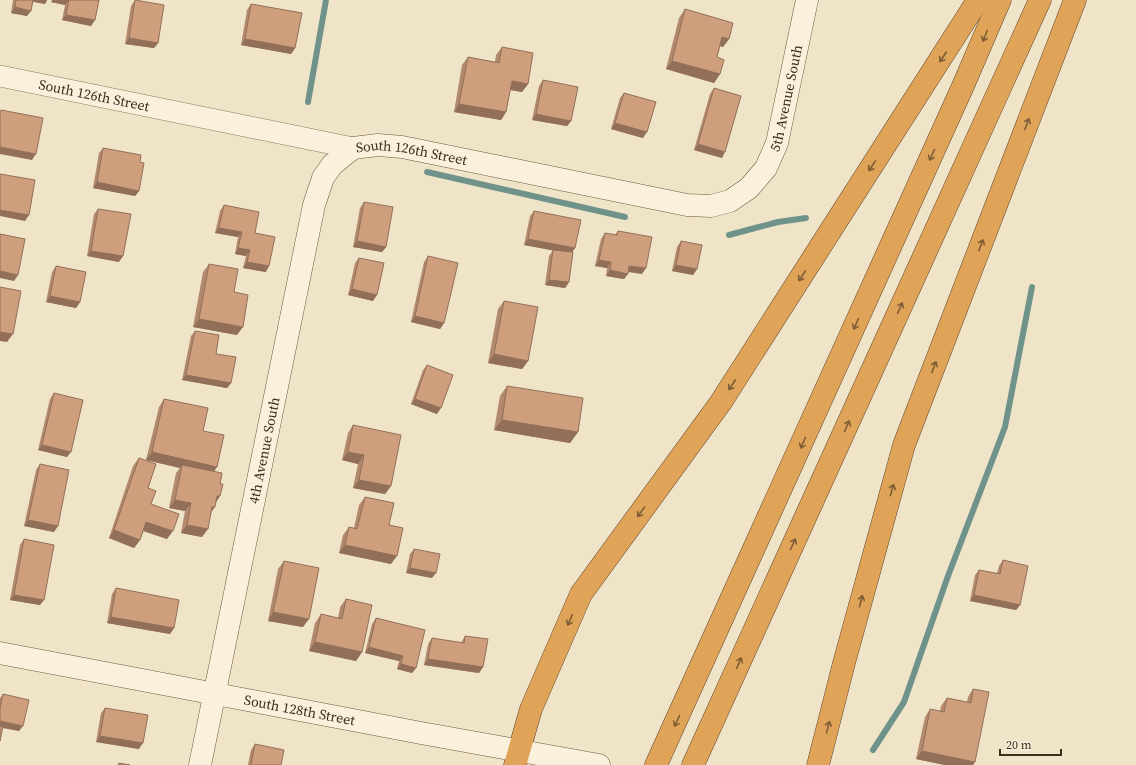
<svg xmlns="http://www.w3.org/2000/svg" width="1136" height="765" font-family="'Source Serif 4',serif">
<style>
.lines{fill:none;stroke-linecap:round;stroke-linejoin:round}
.stream{stroke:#6f938a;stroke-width:6}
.street-casing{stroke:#8d765c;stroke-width:22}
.secondary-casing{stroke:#6f573f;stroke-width:23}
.highway-casing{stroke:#5b4430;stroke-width:23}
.street{stroke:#faf1dc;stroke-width:21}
.secondary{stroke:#faf1dc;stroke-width:22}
.highway{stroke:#e0a458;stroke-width:22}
.wall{fill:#b2896c}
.shaded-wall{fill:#916f58}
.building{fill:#cf9f7d;stroke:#916f58}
.oneway{stroke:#7e5d36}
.labels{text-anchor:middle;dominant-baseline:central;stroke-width:3;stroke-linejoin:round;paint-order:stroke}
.street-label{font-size:14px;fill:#3d2e20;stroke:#f7eed8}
</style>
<rect width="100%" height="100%" fill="#f0e4c8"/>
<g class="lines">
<g class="stream">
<polyline points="308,102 326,0"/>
<polyline points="427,172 625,217"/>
<polyline points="729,235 778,222 806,218"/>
<polyline points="873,750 904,702 948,576 1005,427 1032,287"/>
</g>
<defs>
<g id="street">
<path id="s1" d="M 0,76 L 353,148"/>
</g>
<g id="secondary">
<path id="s2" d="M 0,653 L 421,733 L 599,765"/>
<path id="s3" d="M 200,765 L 314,205 L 323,178 L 332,165 L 353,148 L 378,145 L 402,147 L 687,205 L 711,206 L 730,201 L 749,188 L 766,168 L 777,143 L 807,0"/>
</g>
<g id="highway">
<polyline points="515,765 531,709 581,594 721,402 978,0"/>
<polyline points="656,765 963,86 1000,0"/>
<polyline points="693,765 1040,0"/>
<polyline points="818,765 844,663 904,445 1075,0"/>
</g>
</defs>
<use href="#street" class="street-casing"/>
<use href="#secondary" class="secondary-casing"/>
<use href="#highway" class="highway-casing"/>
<use href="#street" class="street"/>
<use href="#secondary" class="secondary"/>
<use href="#highway" class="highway"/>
</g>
<g class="wall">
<polygon points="13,0 47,0 45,4 33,2 27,16 11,13"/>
<polygon points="52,0 99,0 91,26 62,20 65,5 51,2"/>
<polygon points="135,0 158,43 154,48 125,44 131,6"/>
<polygon points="251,4 295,48 291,54 241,45 247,10"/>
<polygon points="685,9 729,39 723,47 720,46 717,57 720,74 714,83 666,69 679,18"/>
<polygon points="502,47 528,84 522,92 510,90 506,112 501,120 454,112 462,65 468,57 495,62 496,55"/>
<polygon points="543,80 571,121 567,126 532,120 539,86"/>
<polygon points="714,88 722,158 694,150 710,94"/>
<polygon points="624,93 643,138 611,129 620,98"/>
<polygon points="103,148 140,162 139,191 135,196 93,188 99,153"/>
<polygon points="364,202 386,247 382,252 353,247 360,208"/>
<polygon points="224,205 255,233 266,272 243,268 246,256 235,254 238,237 215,233 220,211"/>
<polygon points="98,209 119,262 87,256 94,214"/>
<polygon points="534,211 575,248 572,252 569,282 565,288 545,285 549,256 553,250 524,245 530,216"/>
<polygon points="618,231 642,274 628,272 624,279 606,276 607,268 595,266 601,239 605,233 615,235"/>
<polygon points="681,241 697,269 693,275 672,271 677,247"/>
<polygon points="428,256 444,323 440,329 411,322 424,262"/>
<polygon points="359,258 373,301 348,295 355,263"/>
<polygon points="209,264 234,292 237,335 193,327 203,272"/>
<polygon points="56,266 80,302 76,308 46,302 52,272"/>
<polygon points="504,301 528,361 522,369 488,363 498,309"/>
<polygon points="195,331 216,354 231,383 227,388 182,380 191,336"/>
<polygon points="427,365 437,414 411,404 423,370"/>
<polygon points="507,386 578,432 570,443 494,430 500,396"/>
<polygon points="54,393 67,457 38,450 50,399"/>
<polygon points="164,399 203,431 214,472 220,484 220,496 216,502 211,513 202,537 181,533 185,511 169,508 176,473 180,468 146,460 159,407"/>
<polygon points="353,425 391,486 385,494 353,488 358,464 342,460 348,433"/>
<polygon points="139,458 148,488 151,504 167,539 143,531 140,540 134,548 109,538 133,466"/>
<polygon points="40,464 54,532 24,526 36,470"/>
<polygon points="365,497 389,525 391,564 339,553 343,535 349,527 354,528 359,505"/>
<polygon points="24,539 40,605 10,600 20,545"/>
<polygon points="414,549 432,578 406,573 410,554"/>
<polygon points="1003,560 1020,605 1016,610 970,601 975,575 979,570 997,573 999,566"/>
<polygon points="284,561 303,627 268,621 278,569"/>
<polygon points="116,588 174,628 170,634 107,623 112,594"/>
<polygon points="346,599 362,652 356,661 309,651 315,623 321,614 338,618 340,607"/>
<polygon points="376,618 416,668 412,673 397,669 399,661 365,653 372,624"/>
<polygon points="465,636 483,667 479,673 424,665 428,644 432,638 461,643"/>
<polygon points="973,689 975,762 973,765 945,765 916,759 925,717 930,709 940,711 941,706 947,698 967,702 968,697"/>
<polygon points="3,694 19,731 2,728 0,741 0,698"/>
<polygon points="105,708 139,749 96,742 101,713"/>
<polygon points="255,744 281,765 248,765 251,750"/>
</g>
<g class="shaded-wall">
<polygon points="31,0 47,0 45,4 30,1"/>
<polygon points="53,0 69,0 65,5 51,2"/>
<polygon points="15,7 31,11 27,16 11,13"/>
<polygon points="66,15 95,20 91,26 62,20"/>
<polygon points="722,37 729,39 723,47 716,45"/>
<polygon points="129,38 158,43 154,48 125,44"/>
<polygon points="245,39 295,48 291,54 241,45"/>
<polygon points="672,61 720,74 714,83 666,69"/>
<polygon points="512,81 528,84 522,92 506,89"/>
<polygon points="459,104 506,112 501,120 454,112"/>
<polygon points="536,114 571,121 567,126 532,120"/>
<polygon points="615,123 647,132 643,138 611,129"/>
<polygon points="698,144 725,152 722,158 694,150"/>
<polygon points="0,147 36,154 32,160 0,154"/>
<polygon points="97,182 139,191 135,196 93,188"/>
<polygon points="0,210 29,215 25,221 0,216"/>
<polygon points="219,228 242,232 238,237 215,233"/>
<polygon points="528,239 575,248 571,254 524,245"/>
<polygon points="357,241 386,247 382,252 353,247"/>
<polygon points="238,248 250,250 246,256 235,254"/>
<polygon points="91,251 123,256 119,262 87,256"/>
<polygon points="599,260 611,262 607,268 595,266"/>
<polygon points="247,262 269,266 266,272 243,268"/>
<polygon points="676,265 697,269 693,275 672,271"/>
<polygon points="629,266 646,268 642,274 625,271"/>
<polygon points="610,270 628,274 624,279 606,276"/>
<polygon points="0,271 18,275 14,281 0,278"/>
<polygon points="549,280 569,282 565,288 545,285"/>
<polygon points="352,289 377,295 373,301 348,295"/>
<polygon points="50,296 80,302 76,308 46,302"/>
<polygon points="415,316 444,323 440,329 411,322"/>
<polygon points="199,319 243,327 237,335 193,327"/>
<polygon points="0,332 13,334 7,342 0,341"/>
<polygon points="494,354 528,361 522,369 488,363"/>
<polygon points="186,375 231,383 227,388 182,380"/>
<polygon points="415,399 441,408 437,414 411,404"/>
<polygon points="502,420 578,432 570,443 494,430"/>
<polygon points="42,445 71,452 67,457 38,450"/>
<polygon points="152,452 217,467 212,475 182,465 180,468 146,460"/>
<polygon points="348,452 364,455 358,464 342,460"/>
<polygon points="359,480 391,486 385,494 353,488"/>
<polygon points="217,496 220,496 214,505"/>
<polygon points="175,500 191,503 185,511 169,508"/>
<polygon points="212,507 215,507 209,515"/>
<polygon points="28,520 58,526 54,532 24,526"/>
<polygon points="146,522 173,531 167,539 141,530"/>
<polygon points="187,525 208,529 202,537 181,533"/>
<polygon points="114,530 140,540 134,548 109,538"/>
<polygon points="345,545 397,556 391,564 339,553"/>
<polygon points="410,568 436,573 432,578 406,573"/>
<polygon points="14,595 44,600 40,605 10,600"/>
<polygon points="974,595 1020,605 1016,610 970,601"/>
<polygon points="273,612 309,619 303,627 268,621"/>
<polygon points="111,617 174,628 170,634 107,623"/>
<polygon points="315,642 362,652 356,661 309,651"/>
<polygon points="369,647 403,656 399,661 365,653"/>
<polygon points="428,659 483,667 479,673 424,665"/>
<polygon points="401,664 416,668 412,673 397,669"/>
<polygon points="0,721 23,726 19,731 0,727"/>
<polygon points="100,736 143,743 139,749 96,742"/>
<polygon points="922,751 975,762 973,765 945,765 916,759"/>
</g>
<g class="building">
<polygon points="16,0 33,0 31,11 15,7"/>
<polygon points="69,0 99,0 95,20 66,15"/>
<polygon points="135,0 164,5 158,43 129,38"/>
<polygon points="251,4 302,13 295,48 245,39"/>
<polygon points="685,9 733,23 729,39 722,37 717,57 724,60 720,74 672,61"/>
<polygon points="502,47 533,53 528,84 512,81 506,112 459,104 468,57 499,63"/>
<polygon points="543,80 578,87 571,121 536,114"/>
<polygon points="714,88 741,96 725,152 698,144"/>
<polygon points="624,93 656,102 647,132 615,123"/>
<polygon points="1,110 43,118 36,154 0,147 0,114"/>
<polygon points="103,148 141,155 140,162 144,163 139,191 97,182"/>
<polygon points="0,174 35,180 29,215 0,210"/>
<polygon points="364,202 393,207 386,247 357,241"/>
<polygon points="224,205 259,212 255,233 275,237 269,266 247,262 250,250 238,248 242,232 219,228"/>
<polygon points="98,209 131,214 123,256 91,251"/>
<polygon points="534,211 581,220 575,248 528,239"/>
<polygon points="618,231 652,237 646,268 629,266 628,274 610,270 611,262 599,260 605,233 617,235"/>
<polygon points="0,234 25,239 18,275 0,271"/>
<polygon points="681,241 702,245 697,269 676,265"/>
<polygon points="553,250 573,252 569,282 549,280"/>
<polygon points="428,256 458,263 444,323 415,316"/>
<polygon points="359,258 384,263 377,295 352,289"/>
<polygon points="209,264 238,269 234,292 248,295 243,327 199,319"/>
<polygon points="56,266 86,272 80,302 50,296"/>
<polygon points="0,287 21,291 13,334 0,332"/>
<polygon points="504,301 538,307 528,361 494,354"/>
<polygon points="195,331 219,335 216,354 236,357 231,383 186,375"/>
<polygon points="427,365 453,375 441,408 415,399"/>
<polygon points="507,386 583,398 578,432 502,420"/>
<polygon points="54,393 83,400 71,452 42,445"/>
<polygon points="164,399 208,408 203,431 224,435 217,467 152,452"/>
<polygon points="353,425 401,435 391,486 359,480 364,455 348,452"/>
<polygon points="139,458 156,464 148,488 156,491 151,504 179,514 173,531 146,522 140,540 114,530"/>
<polygon points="40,464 69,470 58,526 28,520"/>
<polygon points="182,465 222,473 220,484 223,484 220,496 217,496 215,507 212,507 208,529 187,525 191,503 175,500"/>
<polygon points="365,497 394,503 389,525 403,528 397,556 345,545 349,527 357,529"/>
<polygon points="24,539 54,545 44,600 14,595"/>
<polygon points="414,549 440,554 436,573 410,568"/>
<polygon points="1003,560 1028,566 1020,605 974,595 979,570 1000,574"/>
<polygon points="284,561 319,568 309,619 273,612"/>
<polygon points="116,588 179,600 174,628 111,617"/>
<polygon points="346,599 372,605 362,652 315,642 321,614 342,619"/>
<polygon points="376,618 425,630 416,668 401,664 403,656 369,647"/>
<polygon points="465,636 488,639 483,667 428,659 432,638 464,643"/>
<polygon points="973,689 989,692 975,762 922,751 930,709 944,712 947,698 971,703"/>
<polygon points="3,694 29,700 23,726 0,721 0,707"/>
<polygon points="105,708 148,715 143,743 100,736"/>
<polygon points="0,726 3,726 0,741"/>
<polygon points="255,744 284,750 281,765 251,765"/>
<polygon points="119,763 130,765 118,765"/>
</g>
<defs><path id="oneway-shaft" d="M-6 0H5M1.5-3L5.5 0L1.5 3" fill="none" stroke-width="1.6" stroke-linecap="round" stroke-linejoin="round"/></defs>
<g class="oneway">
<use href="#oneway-shaft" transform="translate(985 36) rotate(113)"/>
<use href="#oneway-shaft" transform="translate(943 57) rotate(123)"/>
<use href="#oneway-shaft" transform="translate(1027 124) rotate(-69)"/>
<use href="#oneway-shaft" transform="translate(932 155) rotate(114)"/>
<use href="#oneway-shaft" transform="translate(872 166) rotate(123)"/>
<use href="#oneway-shaft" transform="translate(981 245) rotate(-69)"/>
<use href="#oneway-shaft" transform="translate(802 276) rotate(123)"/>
<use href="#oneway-shaft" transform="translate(900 308) rotate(-66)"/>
<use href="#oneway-shaft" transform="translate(856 324) rotate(114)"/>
<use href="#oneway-shaft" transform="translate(934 367) rotate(-69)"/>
<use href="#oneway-shaft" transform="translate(732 385) rotate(123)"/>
<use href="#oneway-shaft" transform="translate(847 426) rotate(-66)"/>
<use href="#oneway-shaft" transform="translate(803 443) rotate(114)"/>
<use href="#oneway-shaft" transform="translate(892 490) rotate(-74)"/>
<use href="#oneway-shaft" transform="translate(641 512) rotate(126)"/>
<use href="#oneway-shaft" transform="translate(793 544) rotate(-66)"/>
<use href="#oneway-shaft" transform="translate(861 601) rotate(-75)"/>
<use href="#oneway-shaft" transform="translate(570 620) rotate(114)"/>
<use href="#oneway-shaft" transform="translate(739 663) rotate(-66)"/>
<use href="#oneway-shaft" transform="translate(677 721) rotate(115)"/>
<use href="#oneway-shaft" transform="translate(828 727) rotate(-76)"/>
</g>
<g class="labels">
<g class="street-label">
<text stroke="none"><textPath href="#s1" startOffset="96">South 126th Street</textPath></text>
<text stroke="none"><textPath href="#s3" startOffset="1149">5th Avenue South</textPath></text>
<text stroke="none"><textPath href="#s3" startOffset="702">South 126th Street</textPath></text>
<text stroke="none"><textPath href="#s3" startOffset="321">4th Avenue South</textPath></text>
<text stroke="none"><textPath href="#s2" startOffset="305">South 128th Street</textPath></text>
</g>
</g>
<path d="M1000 749v6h61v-6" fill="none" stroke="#3d2e20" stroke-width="2"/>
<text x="1006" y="749" font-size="12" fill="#3d2e20" stroke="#f7eed8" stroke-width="3" paint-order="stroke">20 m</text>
</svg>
